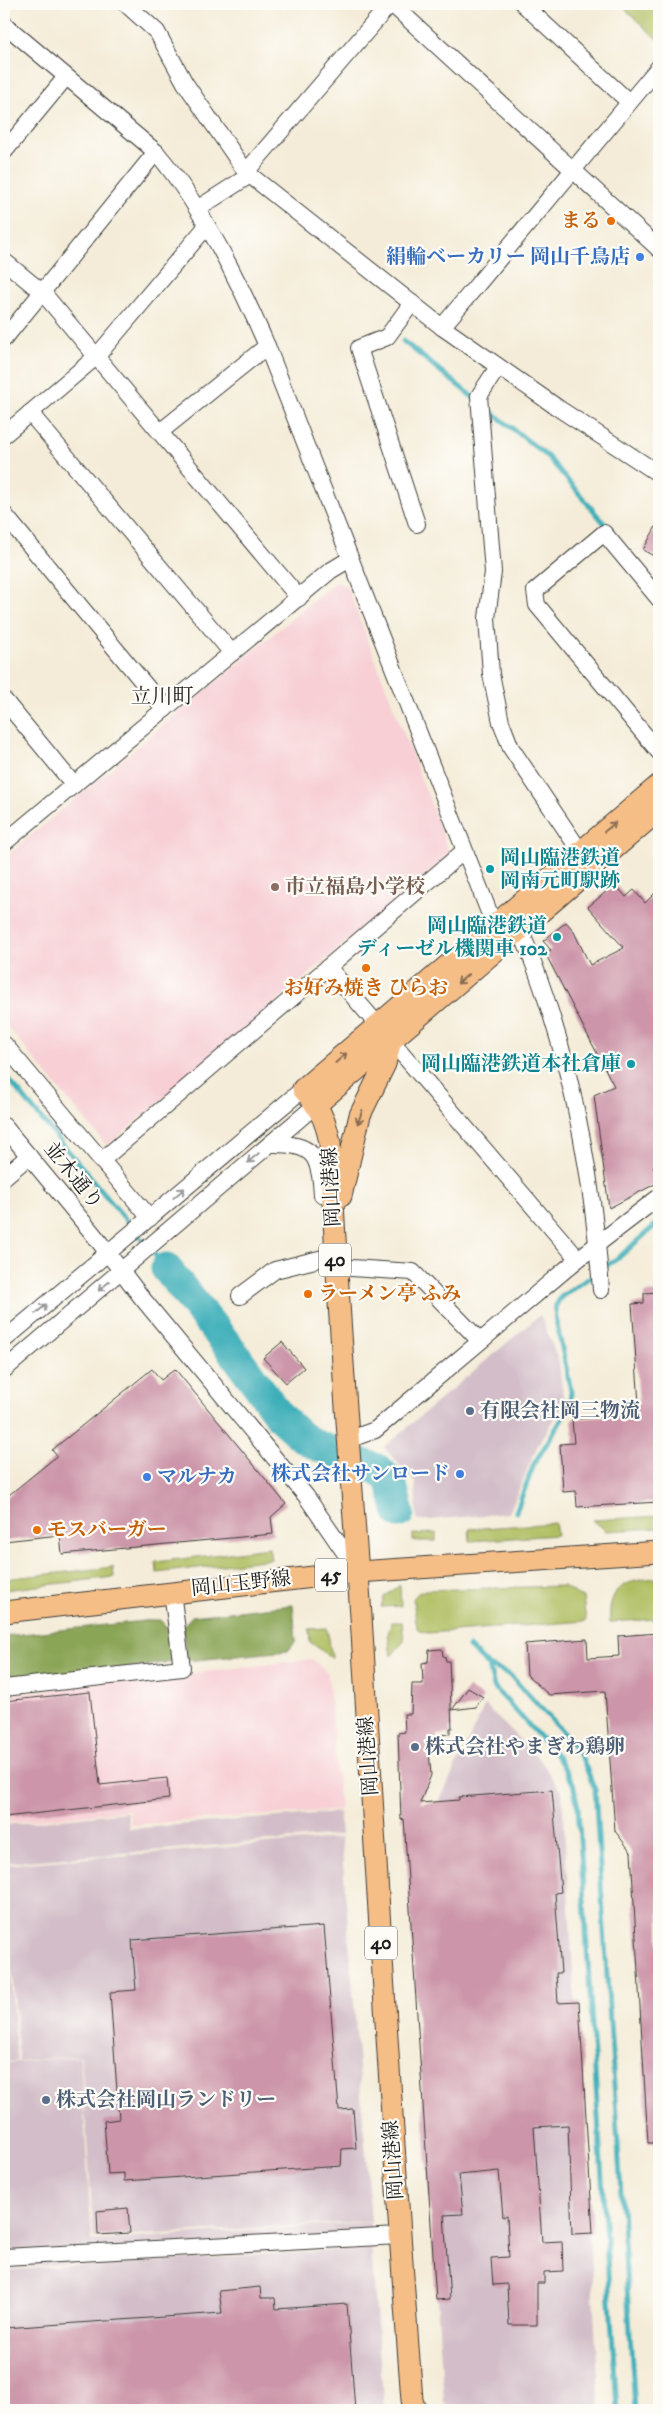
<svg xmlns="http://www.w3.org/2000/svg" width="663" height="2414" font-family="'IM FELL DW Pica','Noto Serif JP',serif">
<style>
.built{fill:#f7cfd5}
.industrial{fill:#d2bdc8}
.green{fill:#afbe61;stroke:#666d3e}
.forest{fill:#8ba557;stroke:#54603a}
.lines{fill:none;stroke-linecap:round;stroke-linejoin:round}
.stream{stroke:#3eafb9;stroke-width:5}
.river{stroke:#3eafb9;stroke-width:31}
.building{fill:#cc95a9}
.minor-casing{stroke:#3c3b38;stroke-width:18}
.major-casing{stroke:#3c3b38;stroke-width:23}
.minor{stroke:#fff;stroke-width:16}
.major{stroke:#f6be87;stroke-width:21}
.oneway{stroke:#896d52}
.oneway2{stroke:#999}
.food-dot{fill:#e8710a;stroke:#fdfcf7;stroke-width:2}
.shop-dot{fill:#3f7fe0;stroke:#fdfcf7;stroke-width:2}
.culture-dot{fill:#0f9aa8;stroke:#fdfcf7;stroke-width:2}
.education-dot{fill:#8d6e63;stroke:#fdfcf7;stroke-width:2}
.service-dot{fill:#5c6f8a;stroke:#fdfcf7;stroke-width:2}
.labels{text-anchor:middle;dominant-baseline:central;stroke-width:4.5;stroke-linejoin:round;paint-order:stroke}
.shield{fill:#fdfcf7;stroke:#605f5e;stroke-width:1}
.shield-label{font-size:19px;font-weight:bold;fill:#1c1c1c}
.food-label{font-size:20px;font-weight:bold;fill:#c56008;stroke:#fdfcf7;text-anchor:start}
.shop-label{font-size:20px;font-weight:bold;fill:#366cbe;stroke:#fdfcf7;text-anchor:end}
.culture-label{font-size:20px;font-weight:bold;fill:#0d838f;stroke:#fdfcf7;text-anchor:end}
.education-label{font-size:20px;font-weight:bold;fill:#785e54;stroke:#fdfcf7;text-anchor:start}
.street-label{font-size:20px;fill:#1c1c1c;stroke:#fdfcf7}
.service-label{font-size:20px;font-weight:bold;fill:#4e5e75;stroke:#fdfcf7;text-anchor:start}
.neighbourhood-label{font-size:21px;fill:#1c1c1c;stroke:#fdfcf7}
</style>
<rect width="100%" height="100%" fill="#fdfcf7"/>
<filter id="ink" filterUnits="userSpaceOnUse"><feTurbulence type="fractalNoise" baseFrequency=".02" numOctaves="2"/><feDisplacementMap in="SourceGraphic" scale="10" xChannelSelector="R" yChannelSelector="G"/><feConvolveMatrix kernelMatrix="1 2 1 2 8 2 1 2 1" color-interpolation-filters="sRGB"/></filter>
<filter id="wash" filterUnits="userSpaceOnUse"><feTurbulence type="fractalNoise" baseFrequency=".0096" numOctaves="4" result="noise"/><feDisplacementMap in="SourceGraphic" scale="20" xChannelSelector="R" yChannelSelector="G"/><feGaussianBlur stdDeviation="1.12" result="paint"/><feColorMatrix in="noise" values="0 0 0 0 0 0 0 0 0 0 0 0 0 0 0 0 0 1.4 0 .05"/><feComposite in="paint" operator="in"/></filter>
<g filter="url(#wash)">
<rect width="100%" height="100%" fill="#f4ecd8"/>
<g class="built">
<polygon points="336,582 347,586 450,854 107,1146 4,1023 4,858"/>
<polygon points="313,1659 328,1674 340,1810 131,1825 129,1810 4,1823 4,1695"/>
</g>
<g class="industrial">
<polygon points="540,1315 559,1362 564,1404 537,1447 509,1513 417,1521 415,1483 384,1447"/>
<polygon points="485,1705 541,1761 562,1793 600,2410 452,2410 444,2403 405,1828 434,1829 440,1800"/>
<polygon points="127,1812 129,1829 339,1812 341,1835 4,1863 4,1825"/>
<polygon points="341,1838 371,2221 94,2238 81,2056 19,2061 4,1865"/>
<polygon points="4,1893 17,2061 4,2062"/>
<polygon points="80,2057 92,2241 370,2222 371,2246 4,2268 4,2063"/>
<polygon points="371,2248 384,2410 4,2410 4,2270"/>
</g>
<g class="green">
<polygon points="620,4 659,4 659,41"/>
<polygon points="659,1516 659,1528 606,1531 593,1520"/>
<polygon points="555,1523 557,1535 470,1541 469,1529"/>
<polygon points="436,1533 436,1541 413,1541 413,1534"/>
<polygon points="269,1548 271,1559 157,1573 156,1562"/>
<polygon points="113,1567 114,1577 4,1590 4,1579"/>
<path d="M 659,1578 L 659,1619 L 610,1622 C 607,1585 628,1580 659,1578 Z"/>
<polygon points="400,1585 401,1606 381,1607 384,1597"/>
<polygon points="563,1586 583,1598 586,1621 428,1633 420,1631 417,1628 413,1599 418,1593 425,1590"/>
<polygon points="392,1622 402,1622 404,1641 391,1656 388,1634"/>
<polygon points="327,1628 332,1658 310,1642 309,1629"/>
</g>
<g class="forest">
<polygon points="293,1605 296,1641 288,1651 186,1661 183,1626 192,1616"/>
<polygon points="153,1620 160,1620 169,1629 173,1662 4,1683 4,1636"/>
</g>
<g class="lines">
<g class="stream">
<polyline points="403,341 475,399"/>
<polyline points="483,405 548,457 610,530"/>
<polyline points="654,863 659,873"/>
<polyline points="4,1074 166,1268"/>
<polyline points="516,1512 534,1464 570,1406 571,1391 556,1320 555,1307 561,1297 618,1258 659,1222"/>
<polyline points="469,1647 489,1666 494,1687 557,1756 573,1783 578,1808 617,2410"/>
<polyline points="489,1666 509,1674 564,1733 583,1760 595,1790 635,2410"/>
</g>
<polyline class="river" points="166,1268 234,1353 281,1418 302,1437 318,1446 379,1470 391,1482 399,1513"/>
</g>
<g id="blocks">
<g class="building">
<polygon points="659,521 659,559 643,550"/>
<polygon points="615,884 626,897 634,890 645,903 659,889 659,1164 653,1167 659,1182 609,1208 594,1095 614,1086 545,953 551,950 543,941 566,922 573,930 590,965 624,948 588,907"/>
<polygon points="659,1292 659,1502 577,1507 576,1491 563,1492 560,1444 574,1443 572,1419 635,1415 634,1405 639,1404 632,1304 644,1303 644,1293"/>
<polygon points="282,1342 304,1368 286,1383 263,1358"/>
<polygon points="152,1369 161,1380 175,1369 286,1504 271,1517 273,1534 62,1554 60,1535 4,1541 4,1499 57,1456 52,1450"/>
<polygon points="659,1633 659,2143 648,2143 631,1852 615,1831 605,1691 549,1695 527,1675 525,1644 587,1639 588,1658 619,1656 618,1636"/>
<polygon points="442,1649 443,1656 445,1657 446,1661 449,1661 452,1728 450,1728 450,1734 437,1735 438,1750 429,1751 431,1775 420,1803 459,1800 459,1797 552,1790 561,1892 555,1893 561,1973 556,1973 558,2003 579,2002 593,2233 572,2234 568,2125 534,2127 542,2242 562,2241 563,2271 544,2272 544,2283 537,2283 537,2325 509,2325 507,2284 493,2285 491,2258 509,2257 507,2216 503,2217 499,2171 459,2175 463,2214 444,2215 450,2299 436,2300 404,1819 401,1820 398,1733 405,1732 404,1714 411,1714 412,1684 423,1684 422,1663 428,1662 429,1650"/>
<polygon points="468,1688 483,1697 476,1707 452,1710"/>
<polygon points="90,1692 100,1785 167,1778 169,1799 4,1817 4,1701"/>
<polygon points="324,1926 339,2110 353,2109 356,2148 342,2149 341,2166 124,2181 124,2173 108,2174 104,2121 119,2119 110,1992 136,1990 132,1940"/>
<polygon points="128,2208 130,2233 98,2235 97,2211"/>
<polygon points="260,2287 261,2298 275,2298 276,2309 347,2304 355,2410 4,2410 4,2328 222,2313 219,2291"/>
</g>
</g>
</g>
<g filter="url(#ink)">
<use href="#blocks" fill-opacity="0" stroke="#3c3b38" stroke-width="1"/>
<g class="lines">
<defs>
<g id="minor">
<polyline points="126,4 157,32 185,83 246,172 442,327 558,408 659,474"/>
<polyline points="392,4 659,249"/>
<polyline points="523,4 629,102"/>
<path d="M 4,24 L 156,152 C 202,206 239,281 267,346 L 498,935"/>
<polyline points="4,152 66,77"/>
<polyline points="246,172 390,4"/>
<polyline points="197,209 250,175"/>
<polyline points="4,261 43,293 299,598"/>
<polyline points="412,303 387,337 359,348 417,524"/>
<polyline points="442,327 659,67"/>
<polyline points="4,339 156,152"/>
<polyline points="498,367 479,396 493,572 487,618 491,674 501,722 511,748 586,860"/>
<polyline points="30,413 232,653"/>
<polyline points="160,432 267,346"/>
<polyline points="4,435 97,356 206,227"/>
<polyline points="4,514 165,709"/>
<polyline points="659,599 604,533 535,591 537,605 659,752"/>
<polyline points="4,700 74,785"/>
<polyline points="4,843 330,571 350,559"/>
<path d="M 516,920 C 567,1037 592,1162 601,1290"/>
<polyline points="328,967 578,1259"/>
<polyline points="4,1044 150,1218"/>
<polyline points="4,1126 94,1235 142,1298 306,1496 358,1572"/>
<path d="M 270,1144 C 314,1143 320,1156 322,1195"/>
<polyline points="101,1161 464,851"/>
<polyline points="4,1177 29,1156"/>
<polyline points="336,1267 413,1272 480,1341"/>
<polyline points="240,1296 275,1270 335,1255"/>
<polyline points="4,1340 303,1089"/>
<polyline points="4,1370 317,1104"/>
<polyline points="348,1440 375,1430 578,1259 659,1197"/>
<polyline points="4,1688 182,1668 172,1592"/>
<polyline points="4,2257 399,2236"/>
</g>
<g id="major">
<polyline points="317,1104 659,810"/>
<polyline points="341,1196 360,1115 385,1064 391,1040"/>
<polyline points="4,1612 358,1572 659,1552"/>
<path d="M 415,2410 L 412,2400 C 392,2139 377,1878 361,1616 C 350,1459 337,1301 330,1143 C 326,1120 318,1105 303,1089 L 659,785"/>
</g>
</defs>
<use href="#minor" class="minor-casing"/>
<use href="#major" class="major-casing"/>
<use href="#minor" class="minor"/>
<use href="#major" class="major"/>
</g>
<defs><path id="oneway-shaft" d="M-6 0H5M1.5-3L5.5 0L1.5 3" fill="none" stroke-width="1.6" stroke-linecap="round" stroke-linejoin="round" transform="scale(1.25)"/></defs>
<g class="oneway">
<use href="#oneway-shaft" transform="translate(610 827) rotate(-40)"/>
<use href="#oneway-shaft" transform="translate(463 979) rotate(139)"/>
<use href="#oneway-shaft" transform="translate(341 1058) rotate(-41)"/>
<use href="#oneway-shaft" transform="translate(360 1117) rotate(109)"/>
</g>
<g class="oneway2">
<use href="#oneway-shaft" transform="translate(253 1158) rotate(140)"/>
<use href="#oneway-shaft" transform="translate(179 1193) rotate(-41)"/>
<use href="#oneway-shaft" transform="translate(104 1286) rotate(140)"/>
<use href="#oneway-shaft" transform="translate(41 1309) rotate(-40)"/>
</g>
</g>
<g class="food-dot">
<circle cx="611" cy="221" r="5"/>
<circle cx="366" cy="968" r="5"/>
<circle cx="308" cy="1294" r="5"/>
<circle cx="37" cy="1530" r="5"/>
</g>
<g class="shop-dot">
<circle cx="640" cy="257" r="5"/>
<circle cx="460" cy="1474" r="5"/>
<circle cx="147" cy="1477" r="5"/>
</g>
<g class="culture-dot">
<circle cx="490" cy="869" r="5"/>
<circle cx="557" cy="937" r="5"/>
<circle cx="631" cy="1064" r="5"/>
</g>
<circle class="education-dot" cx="275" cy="887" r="5"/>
<g class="service-dot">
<circle cx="470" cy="1411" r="5"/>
<circle cx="415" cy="1747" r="5"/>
<circle cx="46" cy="2100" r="5"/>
</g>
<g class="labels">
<g class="shield">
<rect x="319" y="1243.5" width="32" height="33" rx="4"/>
<rect x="315" y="1558.5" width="32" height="33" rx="4"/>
<rect x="365" y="1926.5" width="32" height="33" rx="4"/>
</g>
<g class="shield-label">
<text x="335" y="1260">40</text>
<text x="331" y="1575">45</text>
<text x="381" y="1943">40</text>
</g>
<g class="food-label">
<text x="601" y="221" text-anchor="end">まる</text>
<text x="366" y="988" text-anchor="middle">お好み焼き ひらお</text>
<text x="318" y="1294">ラーメン亭 ふみ</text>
<text x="47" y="1530">モスバーガー</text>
</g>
<g class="shop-label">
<text x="630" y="257">絹輪ベーカリー 岡山千鳥店</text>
<text x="450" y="1474">株式会社サンロード</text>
<text x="157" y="1477" text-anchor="start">マルナカ</text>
</g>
<g class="culture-label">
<text x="500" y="858" text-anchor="start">岡山臨港鉄道<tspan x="500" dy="23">岡南元町駅跡</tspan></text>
<text x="547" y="926">岡山臨港鉄道<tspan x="547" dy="23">ディーゼル機関車 102</tspan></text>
<text x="621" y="1064">岡山臨港鉄道本社倉庫</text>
</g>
<g class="education-label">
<text x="285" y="887">市立福島小学校</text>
</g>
<g class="street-label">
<text transform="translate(73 1176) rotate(51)">並木通り</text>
<text transform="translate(332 1187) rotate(-93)">岡山港線</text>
<text transform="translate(241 1584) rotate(-6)">岡山玉野線</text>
<text transform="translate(369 1756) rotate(-94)">岡山港線</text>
<text transform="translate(394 2160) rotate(-94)">岡山港線</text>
</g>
<g class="service-label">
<text x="480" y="1411">有限会社岡三物流</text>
<text x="425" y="1747">株式会社やまぎわ鶏卵</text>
<text x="56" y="2100">株式会社岡山ランドリー</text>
</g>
<g class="neighbourhood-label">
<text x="162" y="697">立川町</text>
</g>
</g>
<rect width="663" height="2414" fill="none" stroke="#fdfcf7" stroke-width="20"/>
</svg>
